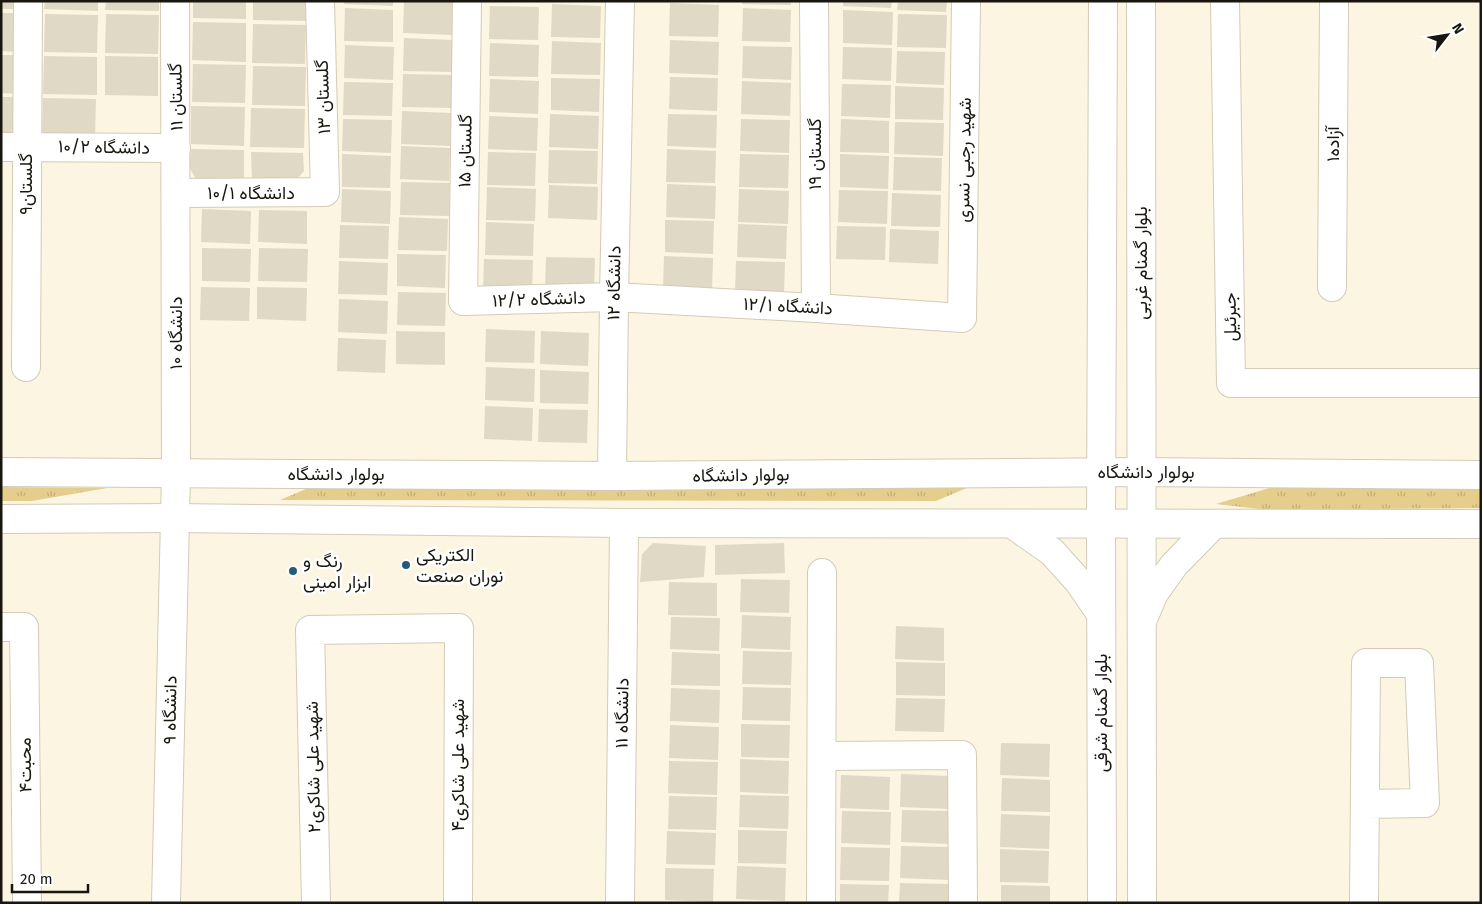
<svg xmlns="http://www.w3.org/2000/svg" width="1482" height="904" font-family="'Fira Sans',Vazirmatn,sans-serif">
<style>
.grass{fill:url(#grass-tufts)}
.building{fill:#e0d9c6}
.lines{fill:none;stroke-linecap:round;stroke-linejoin:round}
.minor-casing{stroke:#d2cbb8;stroke-width:30}
.major-casing{stroke:#d2cbb8;stroke-width:30}
.minor{stroke:#fff;stroke-width:28}
.major{stroke:#fff;stroke-width:28}
.poi-dot{fill:#245c76;stroke:#fff;stroke-width:2}
.labels{text-anchor:middle;dominant-baseline:central;stroke-width:5;stroke-linejoin:round;paint-order:stroke}
.street-label{font-size:18px;fill:#18160f;stroke:#fff}
.poi-label{font-size:18px;fill:#18160f;stroke:#fff;text-anchor:start}
</style>
<defs>
<pattern id="grass-tufts" width="24" height="20" patternUnits="userSpaceOnUse" patternTransform="scale(1.25)"><rect width="24" height="20" fill="#e5cd8b"/><path d="M3 7l-1-3M5 7V3M7 7l1-3M15 17l-1-3M17 17v-4M19 17l1-3" fill="none" stroke="#c4af77"/></pattern>
</defs>
<rect width="100%" height="100%" fill="#fcf5e1"/>
<g class="grass">
<polygon points="1283,484 1481,486 1481,508 1268,510 1216,504"/>
<polygon points="313,486 969,487 936,501 280,500"/>
<polygon points="1,487 107,488 32,501 1,501"/>
</g>
<g class="building">
<rect x="1" y="1" width="18" height="8"/>
<polygon points="45,1 98,1 98,11 44,9"/>
<polygon points="106,1 159,1 159,11 105,10"/>
<polygon points="193,1 246,1 246,19 193,18"/>
<polygon points="253,1 307,1 306,21 253,20"/>
<polygon points="344,1 393,1 393,6 344,4"/>
<polygon points="404,1 452,2 452,35 403,33"/>
<polygon points="742,1 791,1 791,5 742,4"/>
<polygon points="843,1 892,1 891,8 843,6"/>
<polygon points="898,1 947,1 946,12 897,10"/>
<polygon points="670,3 719,5 718,37 669,36"/>
<polygon points="552,4 601,6 600,38 551,37"/>
<polygon points="490,6 539,7 538,40 489,39"/>
<polygon points="345,8 393,10 393,42 344,41"/>
<polygon points="743,8 791,10 790,42 742,41"/>
<polygon points="843,10 893,12 892,45 843,43"/>
<polygon points="1,13 20,13 19,52 1,51"/>
<polygon points="45,14 98,15 97,53 44,52"/>
<polygon points="106,14 159,15 158,54 105,53"/>
<polygon points="898,14 947,15 946,48 897,47"/>
<polygon points="193,22 246,23 246,62 192,60"/>
<polygon points="253,24 306,25 305,64 252,63"/>
<polygon points="404,38 453,40 452,72 403,71"/>
<polygon points="670,40 719,42 718,75 669,73"/>
<polygon points="552,41 601,43 600,75 551,74"/>
<polygon points="490,43 539,45 538,77 489,76"/>
<polygon points="345,45 394,47 393,80 344,78"/>
<polygon points="743,46 792,47 791,80 742,78"/>
<polygon points="843,47 892,48 891,81 842,79"/>
<polygon points="897,51 945,52 944,85 896,83"/>
<polygon points="1,55 19,55 18,94 1,93"/>
<polygon points="44,56 97,57 97,95 43,94"/>
<polygon points="105,56 158,57 158,96 105,95"/>
<polygon points="193,64 246,65 245,103 192,102"/>
<polygon points="253,66 306,67 305,106 252,105"/>
<polygon points="403,74 452,75 451,108 402,107"/>
<polygon points="670,77 718,78 717,111 669,109"/>
<polygon points="551,78 600,79 599,112 551,110"/>
<polygon points="490,79 539,81 538,114 489,112"/>
<polygon points="742,81 791,83 790,116 741,114"/>
<polygon points="344,82 393,83 392,116 343,115"/>
<polygon points="842,84 891,85 890,118 841,116"/>
<polygon points="895,86 944,88 943,120 895,119"/>
<polygon points="1,97 18,97 17,136 1,136"/>
<polygon points="43,98 96,99 95,138 42,136"/>
<polygon points="191,106 245,107 244,146 191,144"/>
<polygon points="251,108 305,109 304,148 250,147"/>
<polygon points="402,111 451,113 450,146 401,144"/>
<polygon points="550,114 599,116 598,149 549,147"/>
<polygon points="668,114 717,115 716,148 667,146"/>
<polygon points="489,116 538,118 537,151 488,149"/>
<polygon points="343,119 392,120 391,153 342,151"/>
<polygon points="741,119 790,120 789,153 740,151"/>
<polygon points="841,119 889,121 889,153 840,152"/>
<polygon points="895,122 944,123 943,156 894,154"/>
<polygon points="401,146 450,148 449,181 400,179"/>
<polygon points="191,149 244,150 244,178 196,179 189,167"/>
<polygon points="667,149 716,151 715,183 666,182"/>
<polygon points="549,150 598,151 597,184 548,183"/>
<polygon points="251,152 303,153 304,171 298,178 252,179"/>
<polygon points="488,152 536,153 535,186 487,185"/>
<polygon points="342,154 391,156 390,188 342,187"/>
<polygon points="740,154 789,155 788,188 739,187"/>
<polygon points="840,154 889,156 888,189 840,187"/>
<polygon points="894,157 942,158 941,191 893,190"/>
<polygon points="401,182 450,183 449,216 400,215"/>
<polygon points="667,184 716,186 715,219 666,217"/>
<polygon points="549,185 598,187 597,220 548,218"/>
<polygon points="487,187 536,189 535,221 486,220"/>
<polygon points="342,189 391,191 390,224 341,222"/>
<polygon points="739,189 789,191 788,224 738,222"/>
<polygon points="839,190 888,191 887,224 838,222"/>
<polygon points="892,193 941,195 940,227 891,226"/>
<polygon points="202,209 251,211 250,244 201,242"/>
<polygon points="259,210 307,211 307,244 258,242"/>
<polygon points="399,217 448,219 447,251 398,250"/>
<polygon points="665,220 714,221 713,254 665,252"/>
<polygon points="486,222 534,224 533,256 485,255"/>
<polygon points="738,224 787,226 786,259 737,257"/>
<polygon points="340,225 389,226 388,259 339,258"/>
<polygon points="837,226 886,227 885,260 836,259"/>
<polygon points="890,229 939,231 938,264 889,262"/>
<polygon points="202,248 251,249 250,282 202,281"/>
<polygon points="259,248 308,249 307,282 258,281"/>
<polygon points="397,254 446,255 445,288 397,286"/>
<polygon points="664,256 713,258 712,290 663,289"/>
<polygon points="546,257 595,258 594,291 545,290"/>
<polygon points="484,259 533,260 532,293 483,291"/>
<polygon points="339,261 388,263 387,295 338,294"/>
<polygon points="736,261 785,262 784,295 735,294"/>
<polygon points="201,287 250,288 249,321 200,320"/>
<polygon points="257,287 307,288 306,321 257,319"/>
<polygon points="398,292 446,293 445,326 397,325"/>
<polygon points="339,299 388,301 387,334 338,332"/>
<polygon points="486,329 535,331 534,363 485,362"/>
<polygon points="396,331 445,332 445,365 396,364"/>
<polygon points="541,331 589,333 588,366 540,364"/>
<polygon points="338,338 386,340 385,373 337,371"/>
<polygon points="486,367 535,369 534,402 485,400"/>
<polygon points="540,370 589,372 588,404 540,403"/>
<polygon points="485,406 533,408 532,441 484,439"/>
<polygon points="539,409 588,410 587,443 538,442"/>
<polygon points="653,543 706,546 704,577 640,582 642,554"/>
<polygon points="784,543 785,573 715,575 715,545"/>
<polygon points="741,579 790,580 789,613 740,612"/>
<polygon points="669,582 717,583 717,616 668,615"/>
<polygon points="742,615 791,617 790,650 741,648"/>
<polygon points="671,617 720,618 719,651 670,649"/>
<polygon points="896,626 944,628 944,661 895,659"/>
<polygon points="743,651 792,652 791,685 742,684"/>
<polygon points="672,652 720,654 720,686 671,685"/>
<polygon points="896,662 945,663 945,696 896,695"/>
<polygon points="743,687 791,688 790,721 742,720"/>
<polygon points="671,688 720,690 719,723 670,721"/>
<polygon points="896,698 945,699 944,732 895,731"/>
<polygon points="741,724 790,725 789,758 741,757"/>
<polygon points="670,725 719,727 718,760 669,758"/>
<polygon points="1001,743 1050,744 1049,777 1000,775"/>
<polygon points="740,759 789,761 788,794 740,792"/>
<polygon points="669,761 718,762 717,795 668,793"/>
<polygon points="901,774 950,776 949,809 900,807"/>
<polygon points="841,775 890,777 889,810 840,808"/>
<polygon points="1002,778 1050,780 1050,812 1001,811"/>
<polygon points="740,795 789,796 788,829 739,827"/>
<polygon points="669,796 717,797 716,830 668,829"/>
<polygon points="902,810 950,811 949,844 901,842"/>
<polygon points="842,811 891,812 890,845 841,843"/>
<polygon points="1001,814 1050,816 1049,849 1000,847"/>
<polygon points="738,830 787,831 786,864 738,863"/>
<polygon points="667,831 716,833 715,865 666,864"/>
<polygon points="901,846 950,847 949,880 900,878"/>
<polygon points="841,847 890,848 889,881 840,880"/>
<polygon points="1000,849 1049,851 1048,883 1000,882"/>
<polygon points="737,866 786,868 785,901 736,899"/>
<polygon points="665,868 714,869 713,902 665,900"/>
<polygon points="900,883 949,884 948,903 899,903"/>
<polygon points="840,884 889,885 888,903 840,903"/>
<polygon points="1001,885 1050,886 1050,903 1001,903"/>
</g>
<g class="lines">
<defs>
<g id="minor">
<polyline points="175,1 176,473"/>
<polyline points="467,1 463,301 614,297 816,308 962,318 966,1"/>
<polyline points="814,1 816,308"/>
<polyline points="1225,1 1231,383 1481,383"/>
<polyline points="1,147 176,148"/>
<polyline points="176,193 325,192 320,1"/>
<polyline points="1332,287 1334,1"/>
<polyline points="26,367 28,1"/>
<polyline points="612,476 614,297 620,1"/>
<polyline points="1,627 24,627 27,903"/>
<polyline points="823,756 962,755 963,903"/>
<polyline points="166,903 175,518"/>
<polyline points="316,903 310,630 459,628 458,903"/>
<polyline points="620,903 624,523"/>
<polyline points="821,903 822,573"/>
<polyline points="1364,903 1366,663 1419,663 1425,803 1365,804"/>
</g>
<g id="major">
<polyline points="1141,1 1142,903"/>
<polyline points="1,472 612,476 1140,472 1481,475"/>
<polyline points="175,518 176,473"/>
<polyline points="1,519 175,518 624,523 1481,524"/>
<polyline points="1012,524 1052,552 1079,582 1101,614"/>
<polyline points="1143,619 1154,593 1174,565 1214,524"/>
<polyline points="1102,903 1101,524 1103,1"/>
</g>
</defs>
<use href="#minor" class="minor-casing"/>
<use href="#major" class="major-casing"/>
<use href="#minor" class="minor"/>
<use href="#major" class="major"/>
</g>
<g class="poi-dot">
<circle cx="406" cy="565" r="5"/>
<circle cx="293" cy="571" r="5"/>
</g>
<g class="labels">
<g class="street-label">
<text transform="translate(176 97) rotate(-91)">گلستان ۱۱</text>
<text transform="translate(323 97) rotate(-92)">گلستان ۱۳</text>
<text transform="translate(1333 144) rotate(-90)">آزاده۱</text>
<text transform="translate(104 147) rotate(1)">دانشگاه ۱۰/۲</text>
<text transform="translate(465 151) rotate(-89)">گلستان ۱۵</text>
<text transform="translate(815 154) rotate(-90)">گلستان ۱۹</text>
<text transform="translate(964 160) rotate(-89)">شهید رجبی نسری</text>
<text transform="translate(26 184) rotate(-90)">گلستان۹</text>
<text x="251" y="193">دانشگاه ۱۰/۱</text>
<text transform="translate(1141 263) rotate(-90)">بلوار گمنام غربی</text>
<text transform="translate(614 283) rotate(-89)">دانشگاه ۱۲</text>
<text transform="translate(539 299) rotate(-2)">دانشگاه ۱۲/۲</text>
<text transform="translate(788 306) rotate(3)">دانشگاه ۱۲/۱</text>
<text transform="translate(1230 317) rotate(-91)">جبرئیل</text>
<text transform="translate(176 333) rotate(-90)">دانشگاه ۱۰</text>
<text x="1146" y="472">بولوار دانشگاه</text>
<text x="336" y="474">بولوار دانشگاه</text>
<text transform="translate(741 475) rotate(-1)">بولوار دانشگاه</text>
<text transform="translate(170 710) rotate(-89)">دانشگاه ۹</text>
<text transform="translate(622 713) rotate(-89)">دانشگاه ۱۱</text>
<text transform="translate(1101 713) rotate(-90)">بلوار گمنام شرقی</text>
<text transform="translate(25 765) rotate(-91)">محبت۴</text>
<text transform="translate(458 765) rotate(-90)">شهید علی شاکری۴</text>
<text transform="translate(313 767) rotate(-91)">شهید علی شاکری۲</text>
</g>
<g class="poi-label">
<text x="416" y="555">الکتریکی<tspan x="416" dy="21">نوران صنعت</tspan></text>
<text x="303" y="561">رنگ و<tspan x="303" dy="21">ابزار امینی</tspan></text>
</g>
</g>
<rect width="1482" height="904" fill="none" stroke="#18160f" stroke-width="5"/>
<g transform="translate(1447 35) rotate(59)" stroke="#ffffff" stroke-width="4" paint-order="stroke">
<path d="M0-4L9 19L0 12L-9 19Z" fill="#18160f"/>
<text y="-8" font-size="14" font-weight="bold" text-anchor="middle" fill="#18160f">N</text>
</g>
<path d="M12 884v8h76v-8" fill="none" stroke="#18160f" stroke-width="2.5"/>
<text x="20" y="884" font-size="15" fill="#18160f" stroke="#ffffff" stroke-width="4" paint-order="stroke">20 m</text>
</svg>
